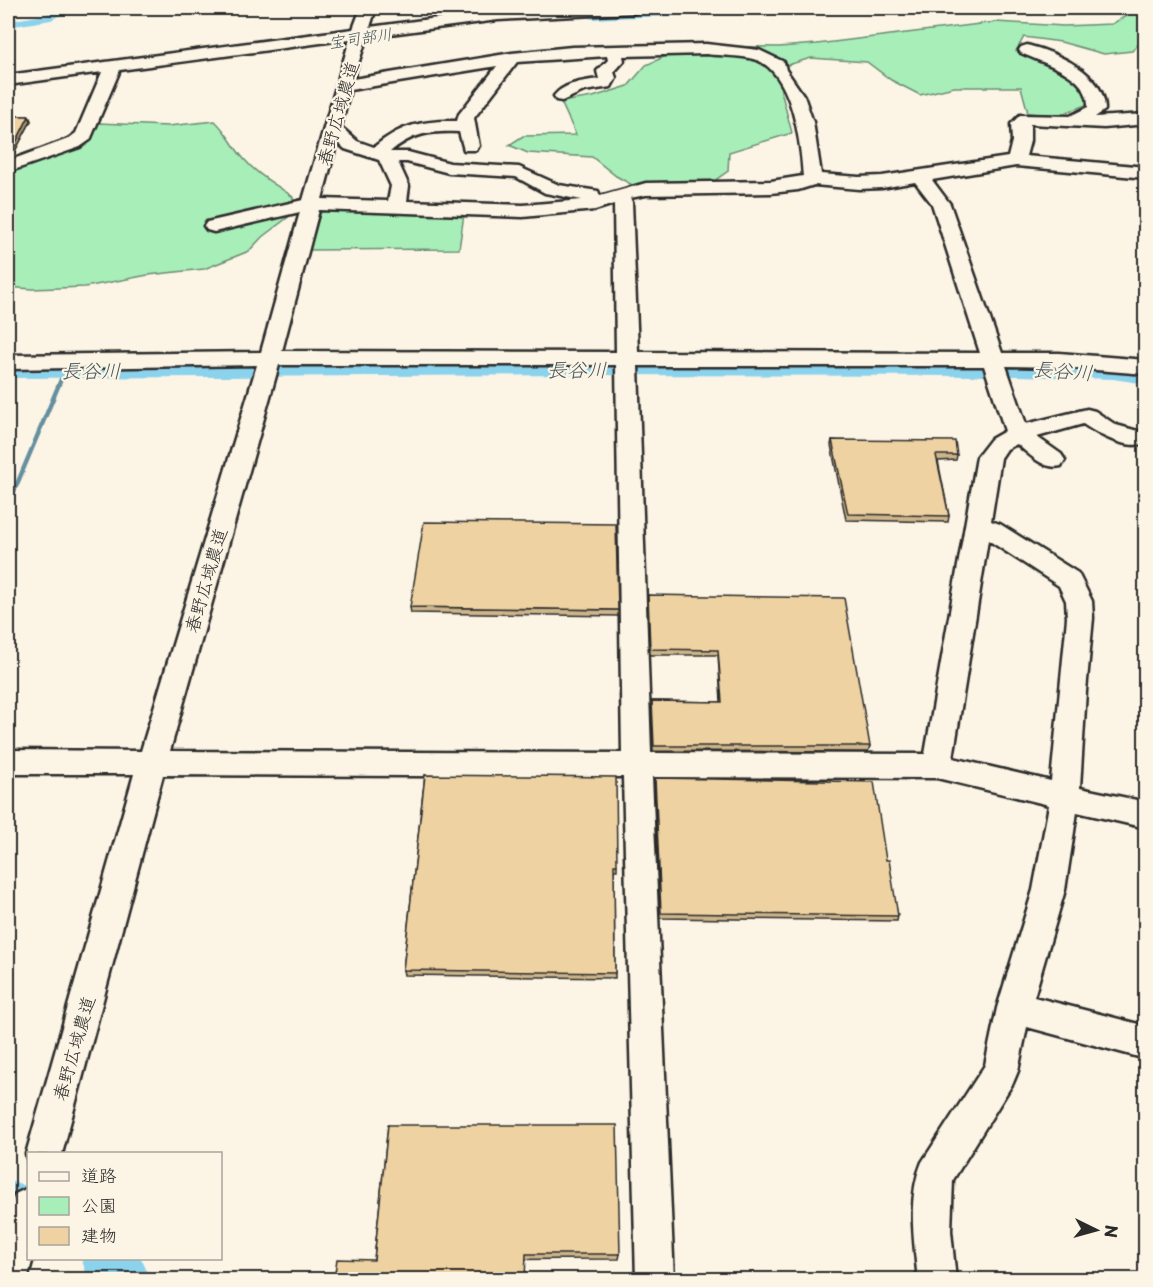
<svg xmlns="http://www.w3.org/2000/svg" width="1153" height="1287" font-family="'Playpen Sans','Klee One',sans-serif">
<style>
.green{fill:#a8eeb9;stroke:#6a8c72;stroke-width:1.5}
.lines{fill:none;stroke-linecap:round;stroke-linejoin:round}
.stream-far1{stroke:#658f9f;stroke-width:4.5}
.stream{stroke:#658f9f;stroke-width:5}
.canal{fill:#8bd2ed;fill-rule:evenodd}
.river{fill:#8bd2ed;fill-rule:evenodd}
.minor-casing{stroke:#2b2b2b;stroke-width:5}
.minor{fill:#fcf5e5;fill-rule:evenodd}
.wall{fill:#cdb58b;stroke:#2b2b2b;stroke-width:1.5}
.shaded-wall{fill:#a79371;stroke:#2b2b2b;stroke-width:1.5}
.building{fill:#eed2a2;stroke:#2b2b2b;stroke-width:1.5}
.labels{text-anchor:middle;dominant-baseline:central;stroke-width:4.5;stroke-linejoin:round;paint-order:stroke}
.far-water-label{font-size:16px;font-style:italic;fill:#43555c;stroke:#fcf5e5}
.street-label{font-size:18px;fill:#2b2b2b;stroke:#fcf5e5}
.water-label{font-size:20px;font-style:italic;fill:#43555c;stroke:#fcf5e5}
</style>
<rect width="100%" height="100%" fill="#fcf5e5"/>
<filter id="ink" filterUnits="userSpaceOnUse"><feTurbulence type="fractalNoise" baseFrequency=".0167" numOctaves="2"/><feDisplacementMap in="SourceGraphic" scale="12" xChannelSelector="R" yChannelSelector="G"/><feConvolveMatrix kernelMatrix="1 2 1 2 8 2 1 2 1" color-interpolation-filters="sRGB"/></filter>
<g filter="url(#ink)">
<g class="green">
<polygon points="1145,13 1145,38 1132,51 1104,54 1061,42 1024,37 1016,51 1082,80 1094,102 1056,116 1028,113 1021,87 954,87 920,95 891,80 867,62 811,58 781,67 780,87 792,133 729,152 728,171 707,186 652,196 616,176 592,157 528,153 509,145 523,136 576,135 561,102 593,97 628,86 646,65 688,46 779,47 817,44 996,22 1064,26 1112,24 1129,14"/>
<path d="M 215,121 C 227,132 233,147 244,159 C 257,175 277,185 293,197 L 291,215 L 262,237 L 249,251 L 204,269 L 148,275 L 85,287 L 32,289 L 8,287 L 8,170 L 27,164 L 89,134 L 98,123 L 168,126 Z"/>
<polygon points="322,208 464,214 459,249 309,250"/>
</g>
<g class="lines">
<polyline class="stream-far1" points="12,496 65,370"/>
<polyline class="stream" points="8,504 12,494"/>
<polygon class="canal" points="60,8 74,8 51,20 8,27 8,21 44,15"/>
<g class="river">
<polygon points="592,8 723,8 721,12 714,14 593,19 586,17 584,13 586,9"/>
<polygon points="581,359 1018,360 1113,363 1146,368 1146,384 1113,379 1018,376 581,375 8,378 8,362"/>
<polygon points="8,1179 28,1187 28,1233 8,1225"/>
<polygon points="81,1258 141,1258 151,1280 94,1280 87,1275"/>
</g>
<defs>
<g id="minor">
<path d="M 361,8 L 376,8 L 370,27 L 498,10 L 554,8 L 643,8 L 635,13 L 498,20 L 367,37 L 353,79 L 512,53 L 572,47 L 706,44 L 759,50 L 784,62 L 786,70 L 804,96 L 813,122 L 821,174 L 859,177 L 882,176 L 1008,157 L 1012,141 L 1011,124 L 1020,115 L 1070,116 L 1088,107 C 1090,75 1045,64 1021,53 L 1019,50 L 1021,47 L 1027,45 C 1058,53 1106,74 1105,110 L 1095,117 L 1146,114 L 1146,124 L 1104,128 L 1030,124 L 1030,141 L 1026,156 L 1146,167 L 1146,178 L 1016,166 L 932,180 L 950,204 L 1002,353 L 1059,353 L 1146,360 L 1146,374 L 1059,367 L 1006,366 L 1026,424 L 1087,409 L 1095,411 L 1116,425 L 1145,433 L 1146,443 C 1126,450 1099,435 1083,424 L 1037,437 L 1061,454 L 1065,460 L 1061,466 C 1044,470 1030,455 1017,444 L 1007,449 L 1001,458 L 991,521 L 1000,524 L 1078,573 L 1092,601 L 1093,618 L 1086,691 L 1080,788 L 1146,802 L 1146,828 L 1077,812 L 1065,890 L 1034,997 L 1146,1026 L 1146,1059 L 1027,1027 L 1018,1071 L 1013,1083 L 953,1180 L 951,1231 L 956,1280 L 918,1280 C 914,1242 907,1197 922,1162 L 985,1065 L 997,1008 L 1033,890 L 1049,805 L 937,778 L 652,777 L 674,1280 L 636,1280 L 623,777 L 163,775 L 62,1154 L 28,1154 L 28,1161 L 26,1154 L 134,774 L 8,774 L 8,750 L 141,751 L 257,365 L 8,369 L 8,355 L 261,352 L 300,212 L 214,232 L 207,230 L 204,226 L 207,222 L 303,200 L 350,39 L 120,70 L 90,140 L 80,147 L 8,172 L 8,161 L 68,139 L 76,133 L 102,72 L 8,85 L 8,75 L 353,29 ZM 706,54 C 722,56 742,55 757,60 C 792,74 801,142 803,176 L 771,181 L 646,183 L 600,196 L 598,191 L 559,185 L 519,167 L 450,163 L 408,152 L 390,152 C 412,133 431,131 459,132 L 464,150 L 476,150 L 479,146 L 474,118 L 517,62 L 607,56 L 608,60 L 597,71 L 599,79 C 584,81 564,83 554,96 L 556,100 L 562,101 L 584,91 L 611,87 L 616,78 L 614,72 L 624,61 L 623,56 ZM 497,66 L 459,114 L 457,121 C 423,120 400,125 374,147 L 357,141 L 341,127 L 350,90 ZM 337,142 L 345,149 L 379,160 L 391,186 L 388,201 L 322,199 ZM 398,162 L 407,162 L 449,173 L 516,177 L 545,193 L 582,200 L 523,205 L 407,201 L 409,186 ZM 915,182 L 932,204 L 980,353 L 638,352 L 632,202 L 630,198 L 646,195 L 771,193 L 798,190 L 814,185 L 859,189 L 882,188 ZM 614,204 L 616,352 L 282,351 L 319,210 L 523,217 L 595,210 ZM 279,365 L 616,365 L 622,753 L 170,751 ZM 638,366 L 984,366 L 1005,431 L 991,439 L 977,457 L 925,754 L 651,753 ZM 988,540 L 1059,586 L 1066,601 L 1067,618 L 1051,781 L 953,758 Z"/>
<polygon points="28,1188 28,1258 33,1258 27,1280 8,1280 8,1213 15,1194"/>
</g>
</defs>
<use href="#minor" class="minor-casing"/>
<use href="#minor" class="minor"/>
</g>
<g class="wall">
<polygon points="8,116 29,116 31,121 14,153 8,153"/>
<polygon points="832,440 957,455 956,460 938,461 949,516 948,522 846,520 831,445"/>
<polygon points="648,595 870,746 868,752 653,751 652,701 721,702 718,655 650,655"/>
<polygon points="410,607 618,610 618,616 411,613"/>
<polygon points="425,775 617,865 617,870 614,870 615,978 404,975 403,970"/>
<polygon points="655,778 886,860 898,916 897,921 660,918"/>
<polygon points="388,1125 620,1254 619,1259 374,1260"/>
</g>
<polygon class="shaded-wall" points="29,116 31,121 14,153 13,148"/>
<g class="building">
<polygon points="8,116 29,116 13,148 8,148"/>
<polygon points="832,440 955,441 957,455 936,455 949,516 848,514"/>
<polygon points="424,522 616,524 618,610 410,607"/>
<polygon points="648,595 844,598 870,746 654,746 652,701 722,702 718,650 650,649"/>
<polygon points="425,775 616,777 617,865 614,865 615,973 403,970"/>
<polygon points="655,778 874,782 886,860 889,860 898,916 661,913"/>
<polygon points="388,1125 617,1125 620,1254 526,1254 525,1280 334,1280 337,1259 374,1260"/>
</g>
</g>
<g class="labels">
<g class="far-water-label">
<text transform="translate(360 37) rotate(-8)">宝司部川</text>
</g>
<g class="street-label">
<text transform="translate(337 113) rotate(-74)">春野広域農道</text>
<text transform="translate(205 580) rotate(-74)">春野広域農道</text>
<text transform="translate(73 1048) rotate(-74)">春野広域農道</text>
</g>
<g class="water-label">
<text x="577" y="369">長谷川</text>
<text x="91" y="370">長谷川</text>
<text transform="translate(1063 370) rotate(4)">長谷川</text>
</g>
</g>
<rect width="1153" height="1287" fill="none" stroke="#fcf5e5" stroke-width="30"/>
<rect x="15" y="15" width="1123" height="1257" fill="none" stroke="#2b2b2b" stroke-width="2" filter="url(#ink)"/>
<rect x="27" y="1152" width="195" height="108" fill="#fcf5e5" stroke="#a8a49b" stroke-width="1.5"/>
<rect x="39" y="1172" width="30" height="9" fill="#fcf5e5" stroke="#a8a49b" stroke-width="1.5"/>
<text x="81" y="1182" font-size="18" fill="#2b2b2b">道路</text>
<rect x="39" y="1197" width="30" height="18" fill="#a8eeb9" stroke="#a8a49b" stroke-width="1.5"/>
<text x="81" y="1212" font-size="18" fill="#2b2b2b">公園</text>
<rect x="39" y="1227" width="30" height="18" fill="#eed2a2" stroke="#a8a49b" stroke-width="1.5"/>
<text x="81" y="1242" font-size="18" fill="#2b2b2b">建物</text>
<g transform="translate(1096 1230) rotate(95)" stroke="#fcf5e5" stroke-width="4.5" paint-order="stroke">
<path d="M0-4.5L10 22L0 15L-10 22Z" fill="#2b2b2b"/>
<text y="-9" font-size="16" font-weight="bold" text-anchor="middle" fill="#2b2b2b">N</text>
</g>
</svg>
